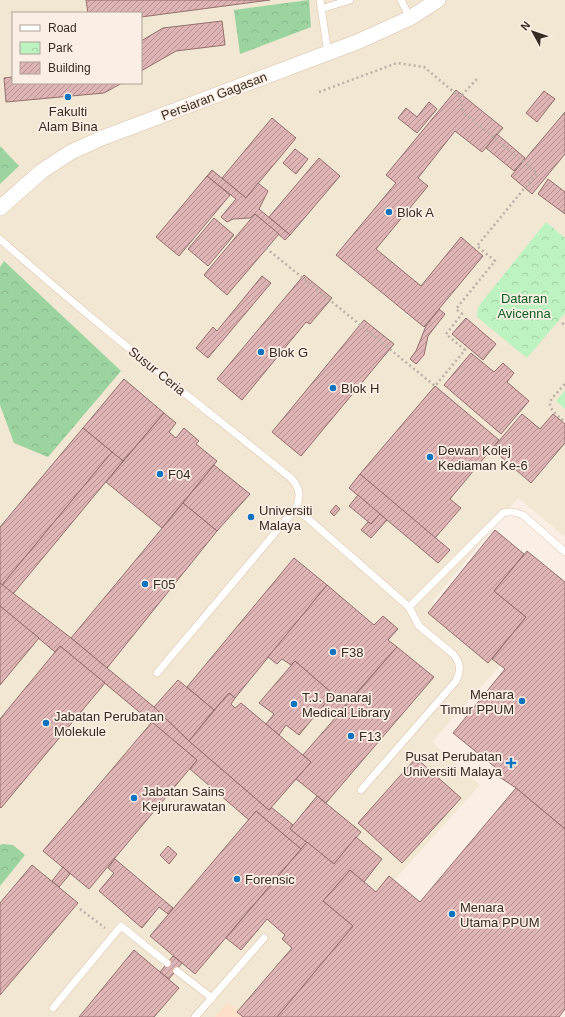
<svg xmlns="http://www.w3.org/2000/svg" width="565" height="1017" font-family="Arial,sans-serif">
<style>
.built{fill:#fde0c8}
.education{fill:#f1e7d2;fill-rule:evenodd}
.forest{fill:url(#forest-crowns)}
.park{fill:url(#park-crowns)}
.garden{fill:#bcf3c0}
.building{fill:url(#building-hatch);stroke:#946f6e}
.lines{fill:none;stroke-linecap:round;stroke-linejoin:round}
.service-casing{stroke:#ddc0a8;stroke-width:8}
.minor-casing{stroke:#ddc0a8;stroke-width:16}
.path{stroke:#bbb0a6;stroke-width:2.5;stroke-dasharray:2 3;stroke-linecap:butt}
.service{stroke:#fff;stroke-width:7}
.minor{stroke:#fff;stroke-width:15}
.poi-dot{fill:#0f74bf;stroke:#fbefe5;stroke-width:1.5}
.labels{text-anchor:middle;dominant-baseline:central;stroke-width:3.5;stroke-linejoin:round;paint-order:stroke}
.street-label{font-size:13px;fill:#372c22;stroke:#fbefe5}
.poi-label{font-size:13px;fill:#372c22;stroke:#fbefe5;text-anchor:start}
.park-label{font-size:13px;fill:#065f1f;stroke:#fbefe5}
</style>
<defs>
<pattern id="forest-crowns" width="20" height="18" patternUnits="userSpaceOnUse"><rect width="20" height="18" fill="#9bd49f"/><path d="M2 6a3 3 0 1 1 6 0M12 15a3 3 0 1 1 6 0" fill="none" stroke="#86b689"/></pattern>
<pattern id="park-crowns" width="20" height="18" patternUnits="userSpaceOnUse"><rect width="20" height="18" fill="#bcf3c0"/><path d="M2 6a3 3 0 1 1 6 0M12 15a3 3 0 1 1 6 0" fill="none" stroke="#a2d0a5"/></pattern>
<pattern id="building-hatch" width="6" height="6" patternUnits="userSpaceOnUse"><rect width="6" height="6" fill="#deb5b4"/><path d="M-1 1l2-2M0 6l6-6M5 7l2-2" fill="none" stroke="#b59392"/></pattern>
</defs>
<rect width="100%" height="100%" fill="#fbefe5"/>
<polygon class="built" points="227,1002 248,1017 214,1017"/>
<path class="education" d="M 0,0 L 565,0 L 565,537 L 518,498 L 432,602 L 504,661 L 432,742 L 480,785 L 271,1017 L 248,1017 L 227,1002 L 214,1017 L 0,1017 ZM 13,13 L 141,13 L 141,83 L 13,83 Z"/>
<g class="forest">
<polygon points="309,0 311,27 240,54 234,10"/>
<polygon points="0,146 19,166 0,184"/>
<polygon points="4,261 121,371 48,457 14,443 0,405 0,267"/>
<polygon points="3,844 13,845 25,855 0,886 0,845"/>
</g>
<polygon class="park" points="546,222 565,238 565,313 527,358 477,317 478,307"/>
<polygon class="garden" points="565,390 565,409 556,401"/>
<g class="building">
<polygon points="86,0 270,0 141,17 141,13 88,13"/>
<polygon points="222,21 225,45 176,51 141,71 141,41 163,28"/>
<polygon points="13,77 13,83 122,83 104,93 6,102 4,78"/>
<polygon points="456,90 503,128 482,152 455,131 418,178 428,186 376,249 421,286 461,237 483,256 424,327 336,255 396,183 386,175"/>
<polygon points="544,91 555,99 537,122 526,113"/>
<polygon points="429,102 437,109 417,133 398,118 406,108 417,117"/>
<polygon points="565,112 565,154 532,194 511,176"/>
<polygon points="272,118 296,138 246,198 222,178"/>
<polygon points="497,134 525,158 514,171 486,148"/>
<polygon points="295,149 308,159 296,174 283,163"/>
<polygon points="319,158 340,176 290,235 269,217"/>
<polygon points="212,170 246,198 258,183 268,191 259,209 290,235 285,240 255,214 250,218 233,219 227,222 221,217 236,199 207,176"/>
<polygon points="207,176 230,195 179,256 156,237"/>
<polygon points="548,179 565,192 565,214 538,194"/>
<polygon points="255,214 279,234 227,295 204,275"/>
<polygon points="214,218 234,235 208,266 188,249"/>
<polygon points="304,275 332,298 310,324 306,322 242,400 217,379"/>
<polygon points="262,276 271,283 208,358 196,348 213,327 217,331"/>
<polygon points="439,309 445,314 428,336 424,355 416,364 410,359 416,351 426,326"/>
<polygon points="466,318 496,344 483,360 452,334"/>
<polygon points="364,320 394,344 301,456 272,432"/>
<polygon points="471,353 494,372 503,363 514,373 507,382 529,401 501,434 444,385"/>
<polygon points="124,379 164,413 123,461 83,428"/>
<polygon points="435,386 499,440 450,499 461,508 435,538 360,474"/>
<polygon points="164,413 176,423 169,432 176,438 184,428 199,441 196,444 217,461 162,528 106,482"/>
<polygon points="522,414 540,429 553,414 565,424 565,443 531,483 492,449"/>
<polygon points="83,428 112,452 2,585 0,583 0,527"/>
<polygon points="112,452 123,461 13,594 2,585"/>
<polygon points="214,465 250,494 217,531 183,503"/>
<polygon points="360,474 450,550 438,563 349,488"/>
<polygon points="358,495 380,514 371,524 349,506"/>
<polygon points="183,503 217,531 107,668 71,638"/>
<polygon points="336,505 340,509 334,516 330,512"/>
<polygon points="380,514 387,520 371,538 361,530 368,522 371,524"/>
<polygon points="495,530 524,554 494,591 526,617 488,663 428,613"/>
<polygon points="527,551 565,582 565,829 516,788 498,776 501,772 453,733 505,669 492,659 526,617 494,591"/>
<polygon points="294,558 327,585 235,698 229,693 214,710 187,687"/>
<polygon points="0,583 71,638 154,707 189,741 269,810 271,807 293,825 290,829 307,842 301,849 256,811 249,820 190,769 197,760 60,646 55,652 0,606"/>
<polygon points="327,585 374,625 383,616 398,629 388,640 397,647 335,717 323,706 333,694 295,661 291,665 282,659 277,664 268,657"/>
<polygon points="0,606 39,638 0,685"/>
<polygon points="60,646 105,683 1,808 0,807 0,719"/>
<polygon points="397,647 434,677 326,803 296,779 311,762 303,755"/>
<polygon points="295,661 333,694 299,735 286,725 279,735 266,724 274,714 259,703"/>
<polygon points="178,680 214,710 189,741 154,707"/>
<polygon points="229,693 235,698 231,704 235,708 241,703 311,762 269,810 189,741"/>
<polygon points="152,722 197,760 89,889 43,851"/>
<polygon points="416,758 461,798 402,863 358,823"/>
<polygon points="516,788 565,829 565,1009 559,1017 277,1017 353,926 323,901 350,870 376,892 389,876 420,902"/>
<polygon points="317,796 361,832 334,864 290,829"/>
<polygon points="256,811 301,849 195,974 150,936"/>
<polygon points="356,837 382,859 364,882 350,870 323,901 353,926 277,1017 243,1017 237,1012 292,948 282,939 285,935 267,919 241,950 226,938 307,842 334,864"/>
<polygon points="168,846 177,854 169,864 160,855"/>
<polygon points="115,859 173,908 168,914 159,907 142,928 99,891 114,873 108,868"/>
<polygon points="32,865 78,903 0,995 0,903"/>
<polygon points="63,867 70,874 59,887 52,881"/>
<polygon points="134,950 179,988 154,1017 79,1017"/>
<polygon points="173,956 182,963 169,979 160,972"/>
</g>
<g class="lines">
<defs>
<g id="service">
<polyline points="320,0 328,54"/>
<polyline points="401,0 410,18"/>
<polyline points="321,9 350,0"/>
<path d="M 0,239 C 94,323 194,400 292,479 C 300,489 301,496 296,508 L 157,673"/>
<path d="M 296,508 L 409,607 L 503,513 C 511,511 515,512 523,515 L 565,552"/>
<path d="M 361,790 L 456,681 C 461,670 461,663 453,654 L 419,626 L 409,607"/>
<polyline points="177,971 212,998"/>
<polyline points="53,1008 121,926 167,963"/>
<polyline points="195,1017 264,938"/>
</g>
<polyline id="minor" points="0,208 42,171 71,152 102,138 357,42 410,18 438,0"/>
</defs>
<use href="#service" class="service-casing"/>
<use href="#minor" class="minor-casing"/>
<g class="path">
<polyline points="319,92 397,63 424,67 460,97 477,79"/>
<polyline points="266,248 435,386 465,350 446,334 462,314 456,309 495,261 477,246 537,173 463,112 460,97"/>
<polyline points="562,323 565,325"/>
<path d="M 565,384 C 547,404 543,403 565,422"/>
<polyline points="80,909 105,928"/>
</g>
<use href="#service" class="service"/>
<use href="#minor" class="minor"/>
</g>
<g class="poi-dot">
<circle cx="68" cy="97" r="4"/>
<circle cx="389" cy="212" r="4"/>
<circle cx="261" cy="352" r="4"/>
<circle cx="333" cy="388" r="4"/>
<circle cx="430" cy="457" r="4"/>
<circle cx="160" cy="474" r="4"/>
<circle cx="251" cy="517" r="4"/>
<circle cx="145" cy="584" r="4"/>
<circle cx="333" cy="652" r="4"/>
<circle cx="522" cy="701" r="4"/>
<circle cx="294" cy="704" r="4"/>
<circle cx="46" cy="723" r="4"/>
<circle cx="351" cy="736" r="4"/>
<path d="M509 757h4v4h4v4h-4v4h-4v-4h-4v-4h4z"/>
<circle cx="134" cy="798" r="4"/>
<circle cx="237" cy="879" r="4"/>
<circle cx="452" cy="914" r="4"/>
</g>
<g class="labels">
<g class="street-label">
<text transform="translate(214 96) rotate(-21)">Persiaran Gagasan</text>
<text transform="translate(157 371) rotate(39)">Susur Ceria</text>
</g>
<g class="poi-label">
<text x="68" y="111" text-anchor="middle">Fakulti<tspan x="68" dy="15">Alam Bina</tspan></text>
<text x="397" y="212">Blok A</text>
<text x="269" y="352">Blok G</text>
<text x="341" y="388">Blok H</text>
<text x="438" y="450">Dewan Kolej<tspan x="438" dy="15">Kediaman Ke-6</tspan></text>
<text x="168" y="474">F04</text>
<text x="259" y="510">Universiti<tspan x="259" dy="15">Malaya</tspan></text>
<text x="153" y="584">F05</text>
<text x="341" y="652">F38</text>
<text x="514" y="694" text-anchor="end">Menara<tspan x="514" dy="15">Timur PPUM</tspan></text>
<text x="302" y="697">T.J. Danaraj<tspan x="302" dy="15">Medical Library</tspan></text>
<text x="54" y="716">Jabatan Perubatan<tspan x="54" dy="15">Molekule</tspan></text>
<text x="359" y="736">F13</text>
<text x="502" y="756" text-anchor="end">Pusat Perubatan<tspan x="502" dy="15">Universiti Malaya</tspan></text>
<text x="142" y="791">Jabatan Sains<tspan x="142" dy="15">Kejururawatan</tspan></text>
<text x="245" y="879">Forensic</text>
<text x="460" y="907">Menara<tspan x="460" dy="15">Utama PPUM</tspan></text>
</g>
<g class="park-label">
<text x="524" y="298">Dataran<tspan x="524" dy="15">Avicenna</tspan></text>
</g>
</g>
<rect x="12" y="12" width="130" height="72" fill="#fbefe5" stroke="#ada197"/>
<rect x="20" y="25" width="20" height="6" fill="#ffffff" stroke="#ada197"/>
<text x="48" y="32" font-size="12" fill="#372c22">Road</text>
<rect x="20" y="42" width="20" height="12" fill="url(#park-crowns)" stroke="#ada197"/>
<text x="48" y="52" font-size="12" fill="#372c22">Park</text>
<rect x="20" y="62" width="20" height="12" fill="url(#building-hatch)" stroke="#ada197"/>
<text x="48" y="72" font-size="12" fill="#372c22">Building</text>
<g transform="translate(533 32) rotate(310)" stroke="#fbefe5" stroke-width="3" paint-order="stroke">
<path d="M0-3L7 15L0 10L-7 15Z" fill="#372c22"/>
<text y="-6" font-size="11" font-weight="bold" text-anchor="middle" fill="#372c22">N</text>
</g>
</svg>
